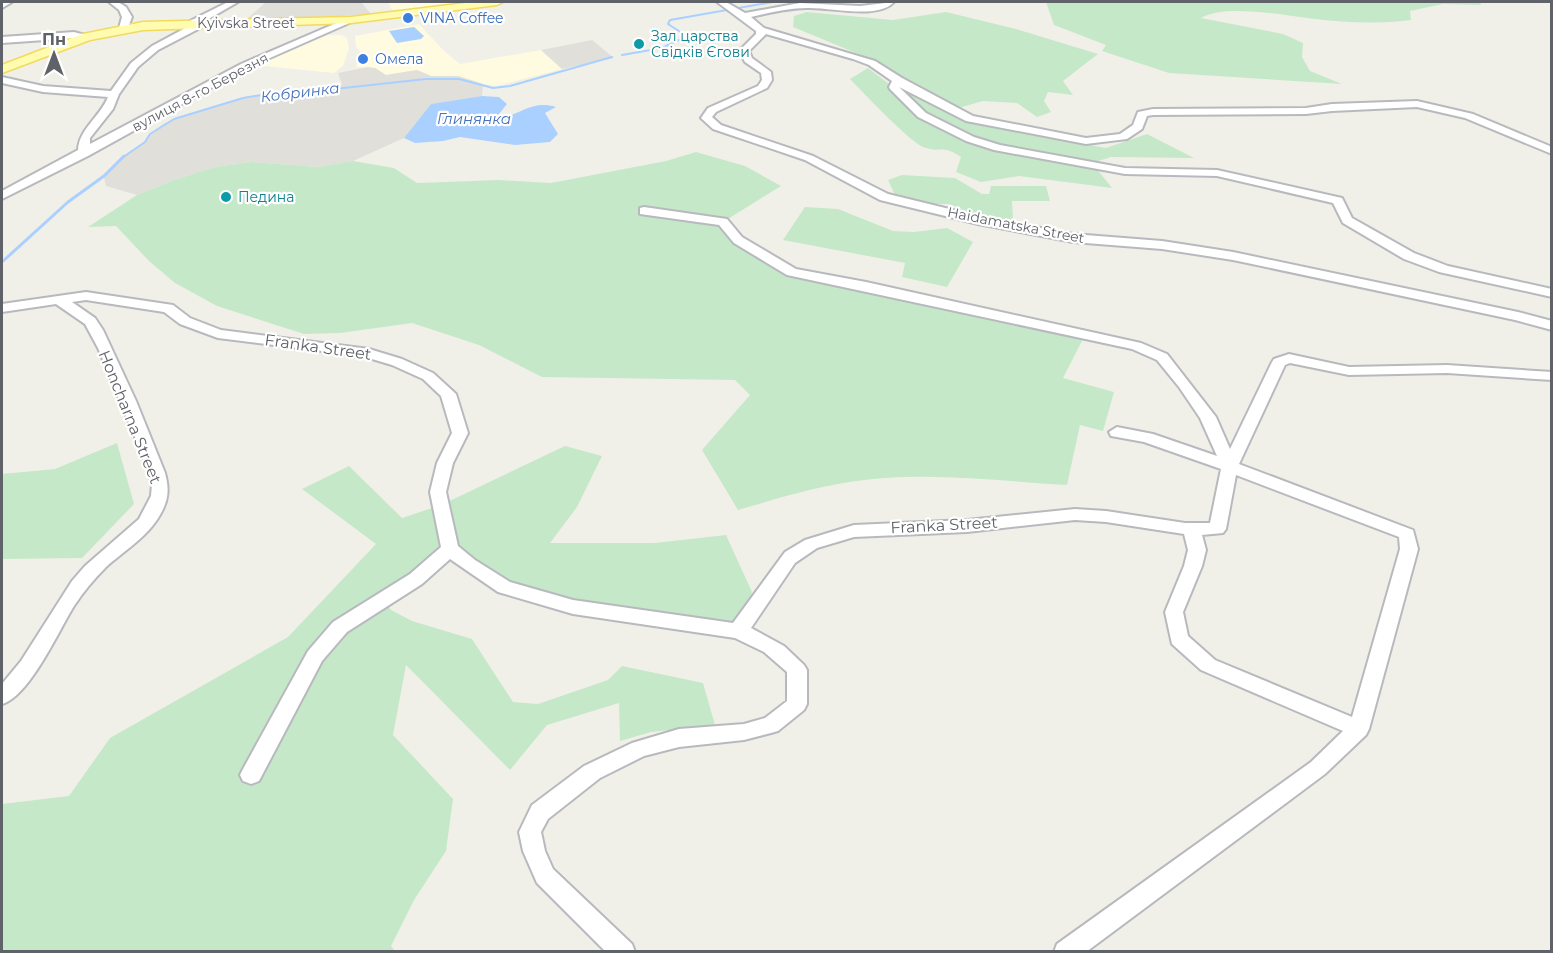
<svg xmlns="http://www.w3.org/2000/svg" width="1553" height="953" font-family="Montserrat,sans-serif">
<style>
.commercial{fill:#fefbe0}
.industrial{fill:#e0dfda}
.green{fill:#c5e8c9}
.water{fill:#aad0ff}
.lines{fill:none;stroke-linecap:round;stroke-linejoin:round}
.stream-far1{stroke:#aad0ff;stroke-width:2}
.stream{stroke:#aad0ff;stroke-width:3}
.minor-casing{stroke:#b8b9be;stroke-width:4}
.major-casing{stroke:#f2da60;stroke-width:3}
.minor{fill:#fff;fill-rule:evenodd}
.major{fill:#fffcaf;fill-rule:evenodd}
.shop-dot{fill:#3f7fe0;stroke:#fff;stroke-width:2}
.culture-dot{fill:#0f9aa8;stroke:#fff;stroke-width:2}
.labels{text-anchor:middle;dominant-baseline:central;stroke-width:4.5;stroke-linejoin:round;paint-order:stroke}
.far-shop-label{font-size:14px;fill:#366cbe;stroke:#fff;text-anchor:start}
.far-street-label{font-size:14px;fill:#5f6268;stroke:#fff}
.far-culture-label{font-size:14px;fill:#0d838f;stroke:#fff;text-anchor:start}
.far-water-label{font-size:15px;font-style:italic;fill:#4772bc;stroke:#fff}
.street-label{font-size:16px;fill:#5f6268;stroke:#fff}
</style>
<rect width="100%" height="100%" fill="#f1f0e8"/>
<g class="commercial">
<polygon points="388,2 470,2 471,3 394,14"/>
<polygon points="419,24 444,51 460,64 541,50 562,69 496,86 483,84 458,76 431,76 417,70 386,75 375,68 356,67 360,51 356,47 355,36"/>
<polygon points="327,35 342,35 347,38 349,48 343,66 334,73 255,65"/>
</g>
<g class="industrial">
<polygon points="266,2 361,2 371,14 326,17 248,18"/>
<polygon points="592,40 614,58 562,69 541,50"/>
<polygon points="368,67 375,68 386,75 417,70 431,76 458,76 483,84 482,96 431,104 404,138 353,161 318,167 251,162 215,167 174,180 137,195 106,186 104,177 127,153 145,142 150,134 163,124 174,119 243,98 273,93 337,88 342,84 338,73"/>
</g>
<g class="green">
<path d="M 1046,2 L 1480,2 L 1481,5 L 1443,4 L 1410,11 L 1411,20 C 1379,24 1347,23 1315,19 C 1285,16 1227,3 1201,18 L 1283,34 L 1303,43 L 1302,57 L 1310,71 L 1342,84 L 1169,73 L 1102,51 L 1106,45 L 1054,25 Z"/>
<polygon points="807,12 893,20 946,12 1016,29 1098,54 1063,81 1073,95 1048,92 1044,101 1051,112 1037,117 1017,103 983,101 955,109 905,81 880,63 793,27 794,16"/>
<path d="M 868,68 L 889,84 L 967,122 L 1106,148 L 1147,134 L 1194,158 L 1111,157 L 1092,163 L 1112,188 L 1019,176 L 981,182 L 956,172 L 961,157 C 941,144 943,153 926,148 C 912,145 862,91 850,79 Z"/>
<path d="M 696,152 L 745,166 L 781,186 L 723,222 L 738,240 L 792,272 L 1085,335 L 1063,378 L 1114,392 L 1103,431 L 1080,425 L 1067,485 C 1000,481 930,472 864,480 C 821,485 779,498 738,510 L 702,450 L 750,395 L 735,380 L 542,377 L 479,345 L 412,323 L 340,333 L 304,334 L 217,306 L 175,283 L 149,261 L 116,226 L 88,227 L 137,195 L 174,180 L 215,167 L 251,162 L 318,167 L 353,161 L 394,168 L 417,183 L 499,180 L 551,183 L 666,161 Z"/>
<polygon points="902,175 955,178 982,194 989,194 991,186 1046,186 1050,201 1012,201 1013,220 986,219 949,204 925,204 895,195 888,180"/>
<polygon points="805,207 838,209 893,231 914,232 947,228 973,242 947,287 902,277 905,263 783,240"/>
<polygon points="117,443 134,504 82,558 2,559 2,474 55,469"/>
<polygon points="565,446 602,456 577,507 550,543 655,543 726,535 752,592 746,613 733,625 578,603 489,577 450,549 433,553 409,576 379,592 391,610 412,621 472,639 513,702 538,704 608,680 622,666 703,683 715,725 651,732 620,741 619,703 547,725 510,770 406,665 393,735 453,799 446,851 414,900 391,946 395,951 2,952 2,804 69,796 110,738 288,637 376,544 302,489 349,466 402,518 441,505"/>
</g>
<g class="water">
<polygon points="414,27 424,36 421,39 397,43 389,31"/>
<path d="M 482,96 L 499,97 L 507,104 L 495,119 C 519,117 530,99 556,107 L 545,113 L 558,134 L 550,142 L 515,145 L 460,137 L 443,141 L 415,143 L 404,138 L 431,104 Z"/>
</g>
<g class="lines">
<g class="stream-far1">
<polyline points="776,2 785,2"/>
<polyline points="622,55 662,48 683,38 682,33 668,24 670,20 773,2"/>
<polyline points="122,158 145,142 150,134 174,119 243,98 273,93 316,91 426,79 459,79 493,88 510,86 612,57"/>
</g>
<polyline class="stream" points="2,262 68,202 104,176 124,156"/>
<defs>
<g id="minor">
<polygon points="2,2 12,2 2,8"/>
<polygon points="109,2 118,2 126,7 132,17 127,30 119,28 122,17 119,10"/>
<path d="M 228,2 L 238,2 L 205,21 L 208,23 L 206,25 L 158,50 L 138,67 L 119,94 L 113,109 L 90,138 L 90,144 L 241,64 L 348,18 L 356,20 L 247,68 L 88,156 L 2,199 L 2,191 L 78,150 C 79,129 100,117 108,97 L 43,92 L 2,83 L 2,77 L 43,86 L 111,91 L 131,63 L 152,46 L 191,25 L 188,23 L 190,21 Z"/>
<path d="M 717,2 L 726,2 L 745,13 L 800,3 L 860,6 L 894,2 C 878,20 830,7 807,8 C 788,8 769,13 751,17 L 764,28 L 875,61 L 902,78 L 973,116 L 1086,138 L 1120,134 L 1133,125 L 1138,112 L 1153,109 L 1306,108 L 1332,104 L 1417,101 L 1473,114 L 1552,147 L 1552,154 L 1465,118 L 1417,107 L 1332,111 L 1306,114 L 1153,115 L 1147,116 L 1142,129 L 1127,139 L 1086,144 L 966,121 L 899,87 L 926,113 L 974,137 L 1000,145 L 1125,168 L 1217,170 L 1342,198 L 1352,218 L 1414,253 L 1448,266 L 1552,289 L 1552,297 L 1439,272 L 1404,259 L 1343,223 L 1333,203 L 1217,176 L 1125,174 L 994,150 L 966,141 L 918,117 L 890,89 L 889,87 L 892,81 L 869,65 L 853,59 L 766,34 L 749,51 L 752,58 L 771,72 L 772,80 L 767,88 L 716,112 L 712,117 L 721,125 L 813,156 L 888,194 L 978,216 L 1073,234 L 1162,241 L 1233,252 L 1518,312 L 1552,321 L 1552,330 L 1515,320 L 1233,260 L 1162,249 L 1073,242 L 978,224 L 880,200 L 805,160 L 713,129 L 701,118 L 708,108 L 758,86 L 762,80 L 761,73 L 745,62 L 739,51 L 756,34 L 756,31 Z"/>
<polygon points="74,32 92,37 87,40 74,38 2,43 2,37"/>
<path d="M 644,207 L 727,219 L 742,237 L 796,269 L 866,282 L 1141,343 L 1167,354 L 1216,417 L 1230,449 L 1272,362 L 1274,359 L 1289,354 L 1349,367 L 1447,365 L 1552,372 L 1552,380 L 1447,373 L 1349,375 L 1290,363 L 1285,365 L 1239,464 L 1413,530 L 1418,549 L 1369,729 L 1366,735 L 1325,774 L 1086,952 L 1054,952 L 1057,944 L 1311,762 L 1343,731 L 1201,670 L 1172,644 L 1165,612 L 1184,566 L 1188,550 L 1184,534 L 1106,522 L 1075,520 L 967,532 L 854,537 L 817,548 L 795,563 L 751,628 L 784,646 L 804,665 L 807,670 L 807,704 L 804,710 L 778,731 L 771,733 L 744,740 L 679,747 L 644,756 L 600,778 L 548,819 L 541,832 L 545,851 L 553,869 L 632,944 L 635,952 L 606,952 L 537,883 L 523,851 L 519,832 L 532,805 L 584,766 L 632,743 L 679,729 L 744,724 L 765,718 L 787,701 L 787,672 L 764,652 L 735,638 L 573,614 L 498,592 L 450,559 L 422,584 L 347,632 L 322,661 L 259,781 L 251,784 L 243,781 L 240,775 L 243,769 L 308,651 L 333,622 L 410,574 L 441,547 L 430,492 L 437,463 L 452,433 L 441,396 L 423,379 L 392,365 L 362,356 L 218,338 L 180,324 L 164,312 L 86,300 L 72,302 L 95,318 L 103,330 L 136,401 L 165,473 C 169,488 169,499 161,513 C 149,536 125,550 106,567 C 94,579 83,592 74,606 C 59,630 29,697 2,704 L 2,684 L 21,661 L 72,581 L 85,566 L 139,519 L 151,496 L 152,484 L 142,454 L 98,348 L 85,324 L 56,304 L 2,312 L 2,304 L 86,292 L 173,305 L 190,318 L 221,330 L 369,349 L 402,359 L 433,373 L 456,394 L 468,433 L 453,463 L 446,492 L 458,546 L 475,560 L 510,582 L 573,600 L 733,623 L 785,552 L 805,540 L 854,525 L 967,520 L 1075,509 L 1106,511 L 1185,523 L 1210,523 L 1221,469 L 1144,442 L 1111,436 L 1109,432 L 1117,427 L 1153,434 L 1217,456 L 1200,418 L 1179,387 L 1157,360 L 1132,349 L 787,275 L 734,243 L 719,225 L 640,214 L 640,208 ZM 1236,475 L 1399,537 L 1400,549 L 1352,717 L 1215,660 L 1188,636 L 1183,612 L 1202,566 L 1206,550 L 1202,535 L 1223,533 L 1226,529 Z"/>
</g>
<polygon id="major" points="474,2 503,2 497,5 351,23 143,30 90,40 2,73 2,65 83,34 143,22 351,17"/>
</defs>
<use href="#minor" class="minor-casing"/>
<use href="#major" class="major-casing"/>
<use href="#minor" class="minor"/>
<use href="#major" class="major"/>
</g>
<g class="shop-dot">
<circle cx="408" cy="18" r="6"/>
<circle cx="363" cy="59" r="6"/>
</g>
<g class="culture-dot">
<circle cx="639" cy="44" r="6"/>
<circle cx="226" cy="197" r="6"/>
</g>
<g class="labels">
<g class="far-shop-label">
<text x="420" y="18">VINA Coffee</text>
<text x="375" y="59">Омела</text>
</g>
<g class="far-street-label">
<text x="246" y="23">Kyivska Street</text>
<text transform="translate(200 92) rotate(-28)">вулиця 8-го Березня</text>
<text transform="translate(1016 225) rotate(11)">Haidamatska Street</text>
</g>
<g class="far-culture-label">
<text x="651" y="36">Зал царства<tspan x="651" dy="16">Свідків Єгови</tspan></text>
<text x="238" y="197">Педина</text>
</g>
<g class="far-water-label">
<text transform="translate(300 92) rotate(-7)">Кобринка</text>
<text x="474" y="118">Глинянка</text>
</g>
<g class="street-label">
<text transform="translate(318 347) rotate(8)">Franka Street</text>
<text transform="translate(130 417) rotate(68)">Honcharna Street</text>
<text transform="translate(944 525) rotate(-3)">Franka Street</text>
</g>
</g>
<rect width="1553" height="953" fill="none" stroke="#5f6268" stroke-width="6"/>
<g transform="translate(54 54)" stroke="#ffffff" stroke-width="4.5" paint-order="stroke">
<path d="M0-4.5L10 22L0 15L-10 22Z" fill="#5f6268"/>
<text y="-9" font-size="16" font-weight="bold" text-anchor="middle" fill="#5f6268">Пн</text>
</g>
</svg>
